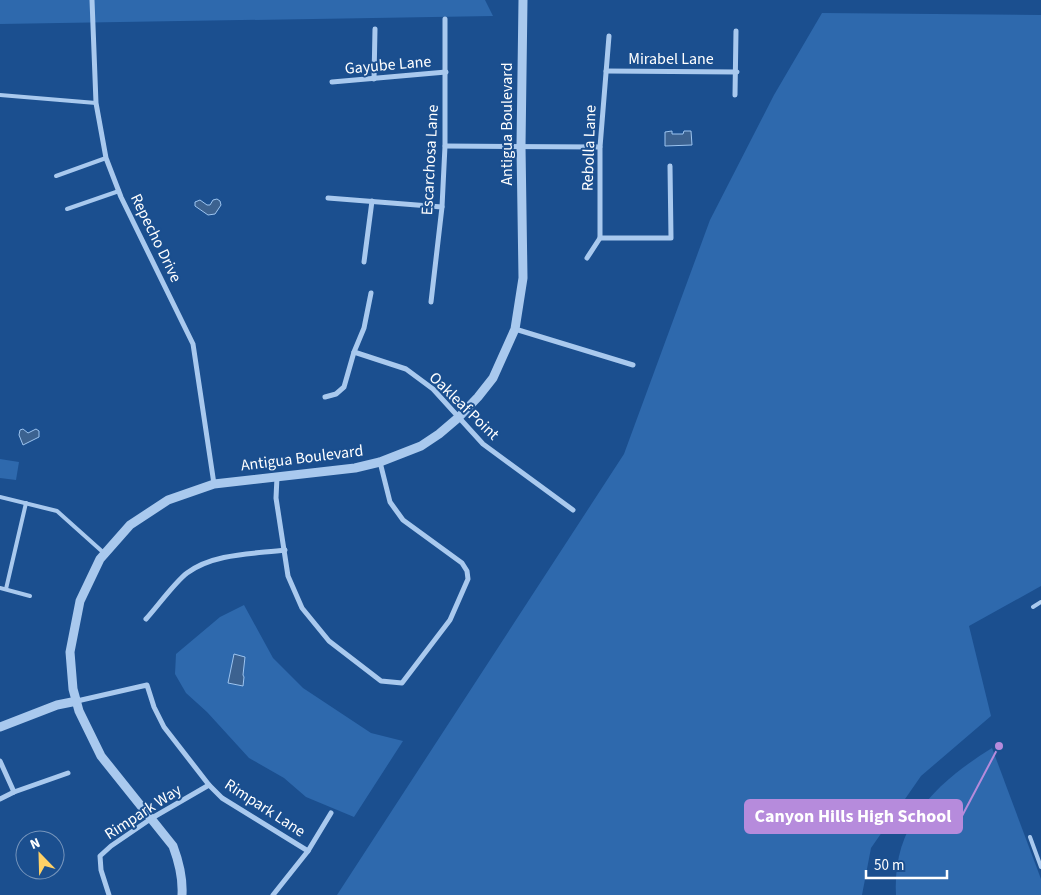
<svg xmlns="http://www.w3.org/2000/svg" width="1041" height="895" font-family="'Source Sans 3',sans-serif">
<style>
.green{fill:#2e69ad}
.water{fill:#3c6290;stroke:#9cc4f0}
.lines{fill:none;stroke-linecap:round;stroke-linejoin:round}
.service{stroke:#a9c9ee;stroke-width:4}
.minor{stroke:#a9c9ee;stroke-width:5}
.tertiary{stroke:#a9c9ee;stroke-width:9}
.labels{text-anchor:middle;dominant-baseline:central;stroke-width:4;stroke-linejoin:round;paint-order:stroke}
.street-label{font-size:16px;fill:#fff;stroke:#1b4f8f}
.leader{fill:none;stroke:#b68bdc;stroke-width:2}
.callout-dot{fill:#b68bdc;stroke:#1b4f8f;stroke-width:2}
.callout{fill:#b68bdc;stroke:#b68bdc;stroke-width:2}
.callout-label{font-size:18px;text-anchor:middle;font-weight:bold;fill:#fff}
</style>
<rect width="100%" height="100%" fill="#1b4f8f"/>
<g class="green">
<polygon points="0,0 485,0 493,16 0,24"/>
<polygon points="822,13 1041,15 1041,586 969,626 991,716 921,776 871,848 862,895 337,895 624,454 710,220 774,95"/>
<polygon points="0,459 19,462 16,480 0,478"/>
<polygon points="244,605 273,658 303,688 371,733 403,741 354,817 306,797 284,778 249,758 207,712 186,693 175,674 176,654 220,617"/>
<path d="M 992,748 L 1041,879 L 1041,895 L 896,895 C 892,824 936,783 992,748 Z"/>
</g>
<g class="water">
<polygon points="672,131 672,134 683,134 684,131 691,131 692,145 665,146 665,132"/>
<polygon points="217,199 220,201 221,205 215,214 208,215 195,206 195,202 200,200 207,205 210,205 213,200"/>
<polygon points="23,429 28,433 36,429 39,431 39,437 23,445 19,435 20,430"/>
<polygon points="234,654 245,657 243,675 244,677 243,686 228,683"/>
</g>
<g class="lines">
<g class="service">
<polyline points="0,95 96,103"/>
<polyline points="56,176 106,158"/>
<polyline points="67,209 119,191"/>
<polyline points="0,497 57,511 105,554"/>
<polyline points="0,588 30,596"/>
<polyline points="6,589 26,503"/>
<polyline points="1033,607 1041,602"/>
<polyline points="1030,837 1041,867"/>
</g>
<g class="minor">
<polyline points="92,0 96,103 106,158 121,197 193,344 214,484"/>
<polyline points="606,71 737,72"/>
<polyline points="374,79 375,29"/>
<polyline points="332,82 446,72"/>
<polyline points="735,95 736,31"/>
<polyline points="445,146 600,147"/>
<polyline points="328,198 442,207"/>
<polyline points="600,238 671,238 670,166"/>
<polyline points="587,258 600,238 600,147 609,36"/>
<polyline points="364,262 372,201"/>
<polyline points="431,302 442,207 445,146 445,19"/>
<polyline points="515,329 633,365"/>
<polyline points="354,352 406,369 433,389 483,444 573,510"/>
<polyline points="325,397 336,394 344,387 354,352 364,328 371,293"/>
<polyline points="277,477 276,498 288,576 302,608 329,641 381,681 402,683 450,620 468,579 467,571 462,563 403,520 390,502 380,462"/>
<path d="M 146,619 C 157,607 175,582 187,573 C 214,553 254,554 285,550"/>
<polyline points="77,701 147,685 154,707 164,727 209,785 222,798 308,851"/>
<polyline points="0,761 14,792"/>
<polyline points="0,799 14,792 68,773"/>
<polyline points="109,895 101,870 100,856 111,846 152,818 209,785"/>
<polyline points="273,895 308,851 331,813"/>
</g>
<g class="tertiary">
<polyline points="0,727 57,705 77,701"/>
<path d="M 182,895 C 183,878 179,862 173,846 L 101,756 L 79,711 L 73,689 L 70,652 L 80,601 L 100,559 L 130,525 L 168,500 L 214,484 L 355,468 L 380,462 L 421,446 L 439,434 L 459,417 L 478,397 L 493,378 L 515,329 L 523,278 L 521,146 L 523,0"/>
</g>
</g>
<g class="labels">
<g class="street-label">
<text x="671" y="59">Mirabel Lane</text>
<text transform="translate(388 65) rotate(-5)">Gayube Lane</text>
<text transform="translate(507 124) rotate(-90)">Antigua Boulevard</text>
<text transform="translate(589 148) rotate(-88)">Rebolla Lane</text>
<text transform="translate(430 160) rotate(-87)">Escarchosa Lane</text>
<text transform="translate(156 238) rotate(64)">Repecho Drive</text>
<text transform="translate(464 406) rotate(44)">Oakleaf Point</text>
<text transform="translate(302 458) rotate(-7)">Antigua Boulevard</text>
<text transform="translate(265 808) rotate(33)">Rimpark Lane</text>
<text transform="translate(143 812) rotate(-33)">Rimpark Way</text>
</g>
</g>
<path class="leader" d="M999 746L962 816"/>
<circle class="callout-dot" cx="999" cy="746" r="5"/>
<rect class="callout" x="745" y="800" width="217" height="33" rx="5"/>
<g class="callout-label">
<text x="853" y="822">Canyon Hills High School</text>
</g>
<g transform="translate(40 855) rotate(337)"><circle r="24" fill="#1b4f8f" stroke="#7695bc"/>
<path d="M0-4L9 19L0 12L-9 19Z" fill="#ffd166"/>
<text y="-8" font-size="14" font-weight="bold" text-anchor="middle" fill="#ffffff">N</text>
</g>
<path d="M866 870v8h81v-8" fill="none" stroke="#ffffff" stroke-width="2.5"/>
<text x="874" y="870" font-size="15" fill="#ffffff" stroke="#1b4f8f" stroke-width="4" paint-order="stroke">50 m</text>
</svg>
